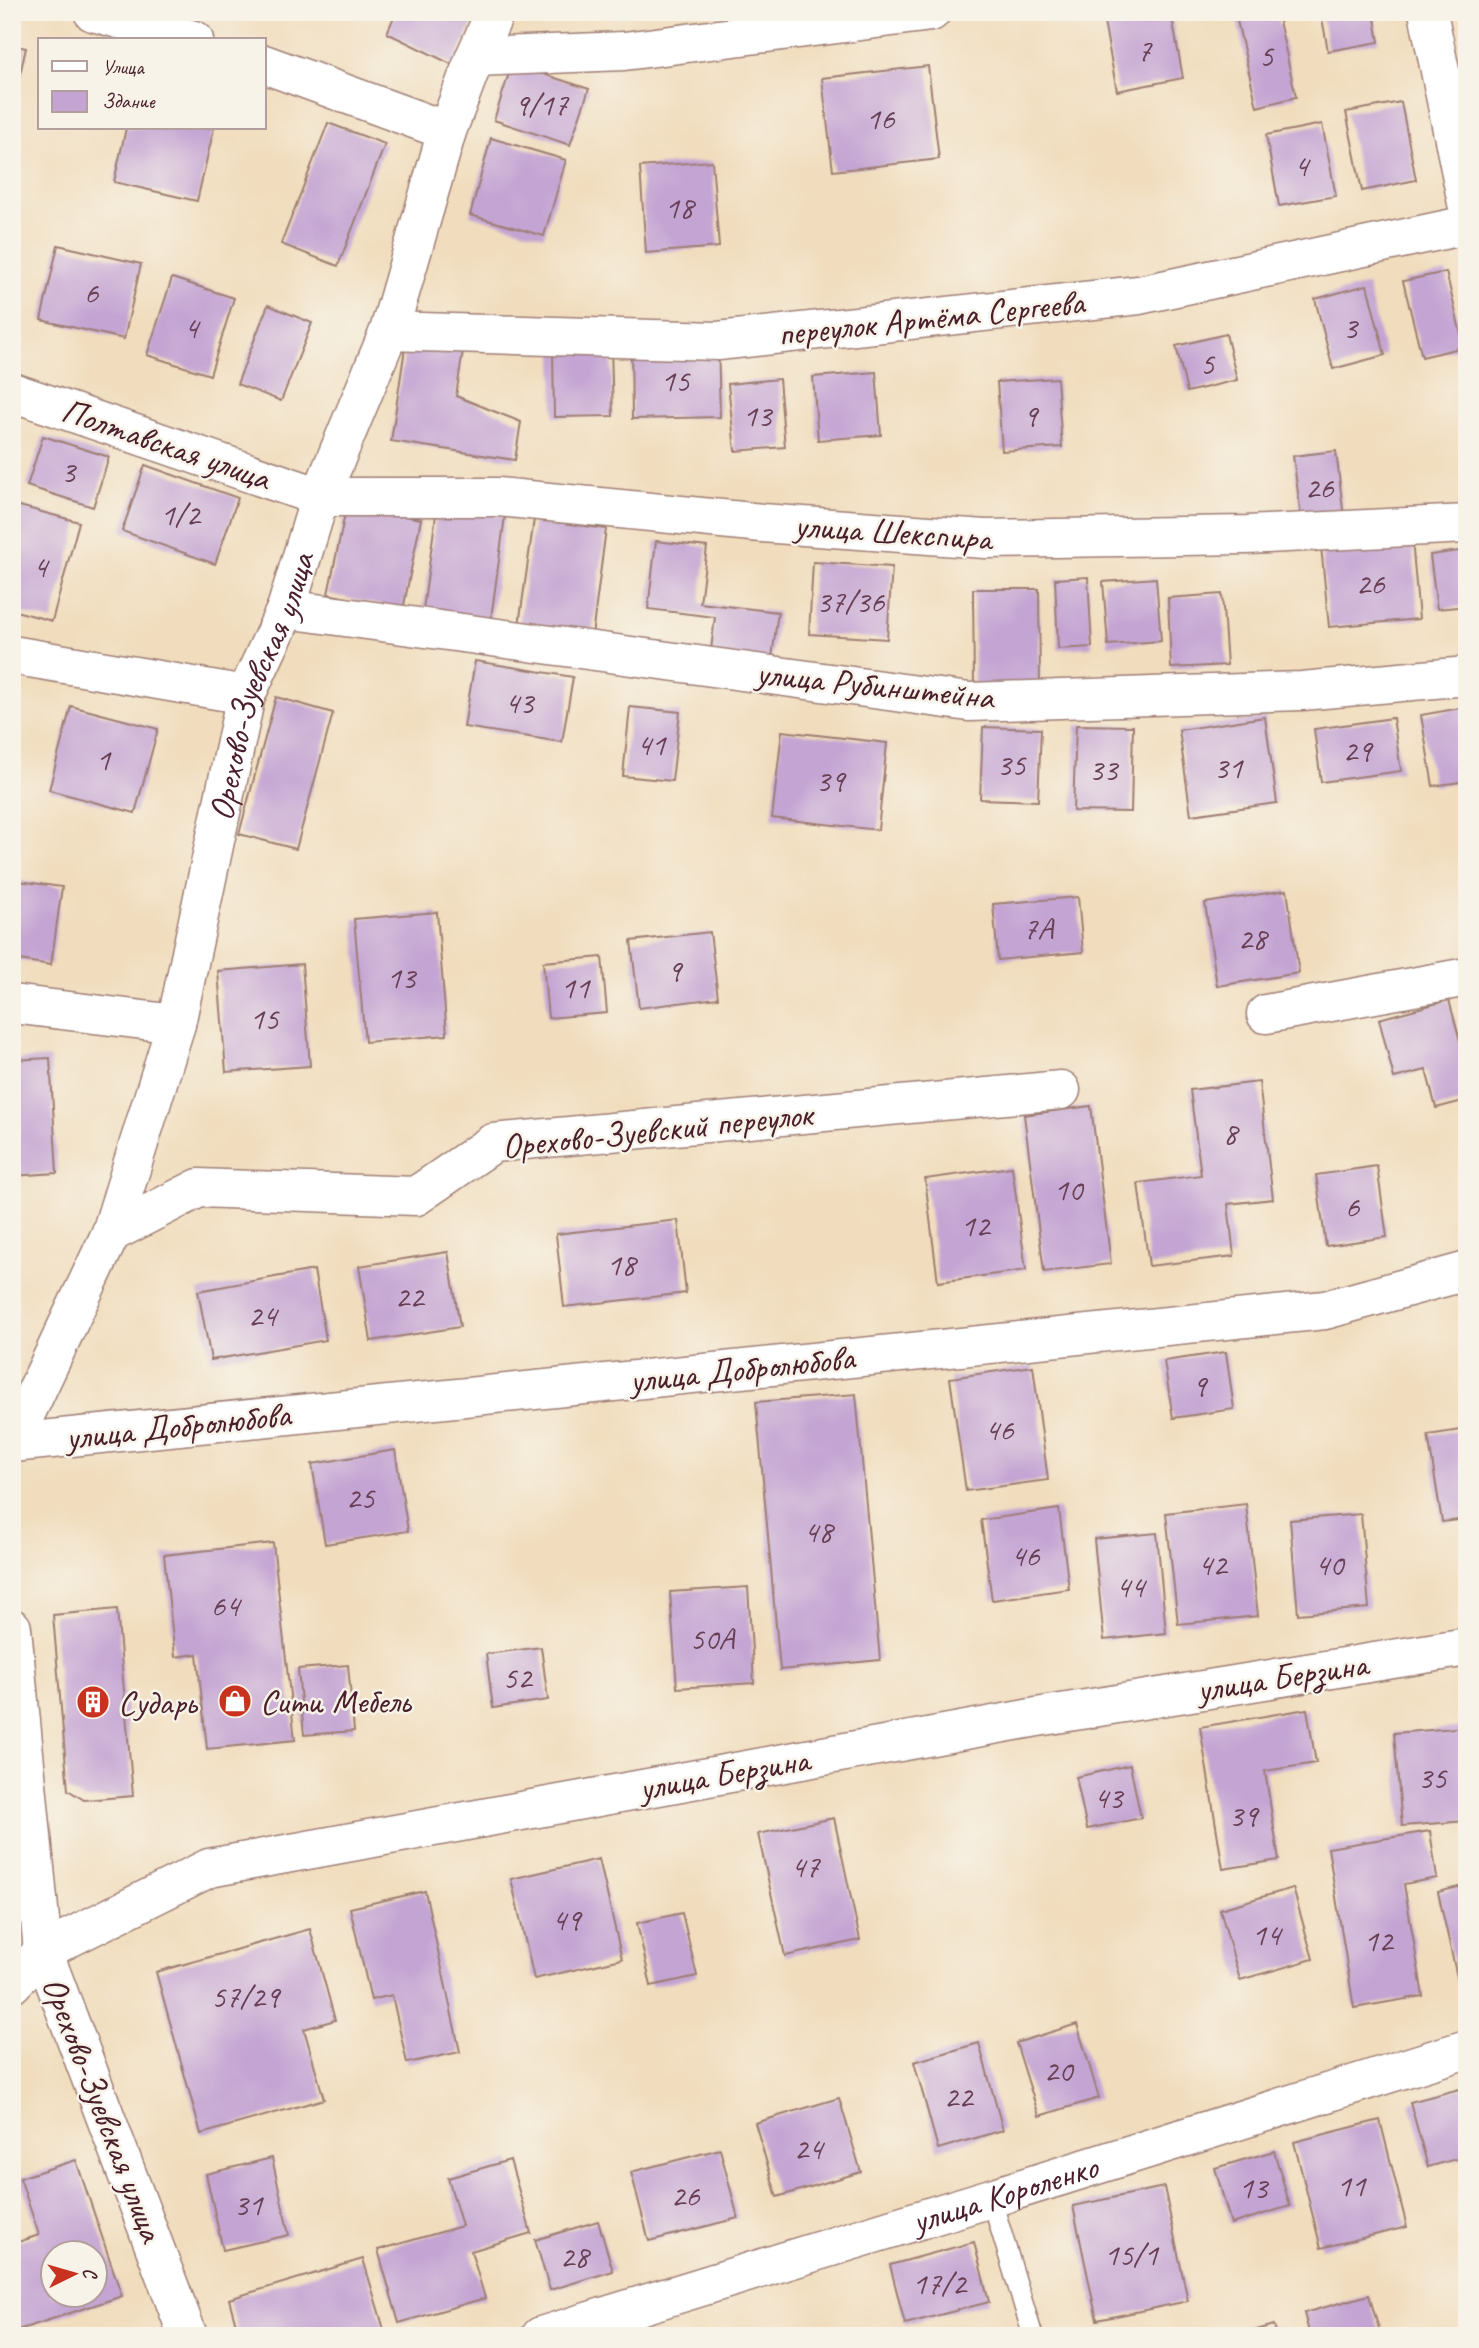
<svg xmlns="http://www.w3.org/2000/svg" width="1479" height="2348" font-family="Caveat,sans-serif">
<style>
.building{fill:#c4a4d3;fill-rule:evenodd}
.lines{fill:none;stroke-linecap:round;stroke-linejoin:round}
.service-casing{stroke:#9e7e74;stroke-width:22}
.minor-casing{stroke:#9e7e74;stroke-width:41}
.secondary-casing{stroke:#9e7e74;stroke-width:41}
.service{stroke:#fff;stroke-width:19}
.minor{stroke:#fff;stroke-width:38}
.secondary{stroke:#fff;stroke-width:38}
.labels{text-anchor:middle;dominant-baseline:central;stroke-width:5;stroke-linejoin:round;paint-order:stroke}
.number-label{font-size:32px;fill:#684055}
.street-label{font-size:35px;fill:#4a1f2b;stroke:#f7f3e8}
.poi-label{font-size:35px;fill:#4a1f2b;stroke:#f7f3e8;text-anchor:start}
</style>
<rect width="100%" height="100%" fill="#f7f3e8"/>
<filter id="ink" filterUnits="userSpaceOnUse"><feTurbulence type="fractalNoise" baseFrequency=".0143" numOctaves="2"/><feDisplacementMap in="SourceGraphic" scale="14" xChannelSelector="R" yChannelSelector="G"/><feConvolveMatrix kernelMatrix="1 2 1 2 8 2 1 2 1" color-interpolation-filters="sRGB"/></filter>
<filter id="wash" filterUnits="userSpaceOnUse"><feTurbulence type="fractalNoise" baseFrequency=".00686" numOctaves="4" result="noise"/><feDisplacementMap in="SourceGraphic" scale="28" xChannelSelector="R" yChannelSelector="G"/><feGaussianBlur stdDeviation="1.57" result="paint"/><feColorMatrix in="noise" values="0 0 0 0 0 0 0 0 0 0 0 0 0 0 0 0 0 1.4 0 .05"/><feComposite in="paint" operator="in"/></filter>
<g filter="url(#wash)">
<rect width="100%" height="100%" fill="#f1ddbd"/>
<g id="blocks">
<g class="building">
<polygon points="396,12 478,12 453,65 387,33"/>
<polygon points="1152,12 1171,12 1183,78 1117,91 1104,22"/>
<polygon points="1235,12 1277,12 1296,97 1257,107"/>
<polygon points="1321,12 1374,12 1379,42 1328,51"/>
<polygon points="12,45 26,48 13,105 12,105"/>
<polygon points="512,64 589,89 570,145 494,120"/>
<polygon points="928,66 939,159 833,171 822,78"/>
<polygon points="1401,102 1416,180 1362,191 1346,112"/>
<polygon points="328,123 385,144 338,266 281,244"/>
<polygon points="1322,124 1336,196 1279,206 1266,135"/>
<polygon points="126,128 214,128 197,201 114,182"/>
<polygon points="491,138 566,160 544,236 470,215"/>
<polygon points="712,161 719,247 646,253 640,167"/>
<polygon points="58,245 141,264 124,339 41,320"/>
<polygon points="1446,272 1464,347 1422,357 1403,281"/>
<polygon points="172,278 234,298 210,375 147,355"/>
<polygon points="1367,285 1385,355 1333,369 1315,299"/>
<polygon points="268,305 312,323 281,401 237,384"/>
<polygon points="1226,334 1237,380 1187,392 1176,346"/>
<polygon points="407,335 464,344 456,396 521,422 515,460 391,441"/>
<polygon points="718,341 720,417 632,419 631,343"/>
<polygon points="611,347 613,416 554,417 553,349"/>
<polygon points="876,372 881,435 818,440 813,377"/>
<polygon points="1057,378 1062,447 1002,451 997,382"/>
<polygon points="779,379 785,447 735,451 728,384"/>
<polygon points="43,436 109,457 93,507 27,486"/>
<polygon points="1336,451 1344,518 1302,523 1293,456"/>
<polygon points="145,465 238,498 215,564 122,531"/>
<polygon points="12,504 79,522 52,621 12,610"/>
<polygon points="347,504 421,519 403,610 328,594"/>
<polygon points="437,507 505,516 490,626 422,617"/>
<polygon points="534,519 606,529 591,643 518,632"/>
<polygon points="1412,539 1419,619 1329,627 1321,546"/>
<polygon points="656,541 707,547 700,603 778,612 771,665 710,658 715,617 648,609"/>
<polygon points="1467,550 1467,606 1437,609 1430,555"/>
<polygon points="813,562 892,567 887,639 809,634"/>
<polygon points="1088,577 1092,647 1058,649 1055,579"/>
<polygon points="1156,578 1161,641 1108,645 1103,582"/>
<polygon points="973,589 1039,589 1040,687 974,688"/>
<polygon points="1222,594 1227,665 1171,668 1168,598"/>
<polygon points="475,661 573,677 562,742 464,727"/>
<polygon points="276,697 333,713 296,849 239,834"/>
<polygon points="71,706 158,729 135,813 49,790"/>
<polygon points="630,707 680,712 672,781 623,776"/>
<polygon points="1467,707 1467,781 1433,786 1421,715"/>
<polygon points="1265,717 1277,803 1191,815 1179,730"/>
<polygon points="1393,718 1401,771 1321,782 1314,729"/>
<polygon points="1076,725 1133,726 1131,812 1073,811"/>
<polygon points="983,727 1041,729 1038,801 980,799"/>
<polygon points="782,731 887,743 878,830 772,818"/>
<polygon points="12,880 62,887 51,965 12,959"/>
<polygon points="1287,890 1299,973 1217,986 1205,903"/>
<polygon points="1078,897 1083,952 998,960 993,904"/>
<polygon points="437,912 447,1035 365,1042 354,919"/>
<polygon points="710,932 718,998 639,1008 631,941"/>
<polygon points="602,957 607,1013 548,1018 543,962"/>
<polygon points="302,964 310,1066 226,1072 218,971"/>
<polygon points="1449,1000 1463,1052 1467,1051 1467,1100 1436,1108 1426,1070 1394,1078 1379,1019"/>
<polygon points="50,1058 57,1173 12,1176 12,1060"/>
<polygon points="1259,1082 1273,1199 1228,1204 1234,1256 1149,1266 1138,1183 1201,1175 1190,1090"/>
<polygon points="1091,1106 1111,1264 1044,1272 1024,1115"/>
<polygon points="1377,1166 1387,1237 1326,1246 1316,1175"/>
<polygon points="1012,1167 1026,1270 938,1282 925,1179"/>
<polygon points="678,1220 686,1293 564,1307 556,1234"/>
<polygon points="448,1252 460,1327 371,1341 359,1266"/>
<polygon points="314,1270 326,1340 211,1360 198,1291"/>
<polygon points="1226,1352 1234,1409 1173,1418 1164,1361"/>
<polygon points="1033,1366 1048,1480 966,1491 950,1378"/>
<polygon points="856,1394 880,1660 780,1670 756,1402"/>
<polygon points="1467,1429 1467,1519 1442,1522 1428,1435"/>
<polygon points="395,1450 408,1531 325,1544 312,1464"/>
<polygon points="1246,1504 1258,1616 1178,1624 1166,1513"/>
<polygon points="1059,1509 1069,1589 992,1600 981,1520"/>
<polygon points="1361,1514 1369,1608 1298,1614 1290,1520"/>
<polygon points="1157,1533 1166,1633 1104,1640 1094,1539"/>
<polygon points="273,1543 295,1740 207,1749 197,1654 175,1657 164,1555"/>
<polygon points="748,1587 754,1683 677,1688 670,1592"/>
<polygon points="117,1609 133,1796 84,1800 68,1790 53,1615"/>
<polygon points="541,1647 548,1700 493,1708 486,1654"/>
<polygon points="348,1665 354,1731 304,1735 298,1669"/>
<polygon points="1307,1709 1316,1763 1265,1771 1279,1860 1223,1869 1200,1727"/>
<polygon points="1467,1727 1467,1821 1402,1826 1394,1733"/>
<polygon points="1130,1765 1141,1818 1087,1829 1076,1777"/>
<polygon points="834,1818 860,1940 785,1956 758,1834"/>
<polygon points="1430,1831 1437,1878 1404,1884 1423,1996 1354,2008 1328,1848"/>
<polygon points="599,1859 622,1959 534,1979 511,1879"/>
<polygon points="1467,1885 1467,1984 1459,1986 1438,1892"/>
<polygon points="1293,1888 1313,1959 1240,1980 1220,1909"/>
<polygon points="425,1891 460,2052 407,2063 392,1995 371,2000 350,1908"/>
<polygon points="682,1913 697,1976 651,1986 637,1923"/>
<polygon points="310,1929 335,2020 304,2029 324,2099 201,2134 156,1972"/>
<polygon points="1077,2024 1099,2098 1039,2116 1016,2043"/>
<polygon points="979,2043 1003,2130 938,2149 914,2062"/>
<polygon points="1467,2087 1467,2156 1428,2167 1410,2102"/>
<polygon points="839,2098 861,2172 777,2197 755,2123"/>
<polygon points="1380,2120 1407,2227 1321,2248 1294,2142"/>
<polygon points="720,2149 738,2218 649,2241 631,2172"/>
<polygon points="1274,2151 1290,2206 1231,2224 1215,2168"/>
<polygon points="272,2158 289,2235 223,2250 206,2174"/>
<path d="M 76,2160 L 122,2296 L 12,2332 L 12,2244 L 39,2235 L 20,2178 ZM 52,2254 L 94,2254 L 94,2296 L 52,2296 Z"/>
<polygon points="510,2160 531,2233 471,2251 485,2298 399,2323 378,2250 462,2226 448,2178"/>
<polygon points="1164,2187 1188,2301 1097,2320 1073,2206"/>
<polygon points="598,2221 613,2271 550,2290 535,2240"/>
<polygon points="974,2242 989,2302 905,2324 890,2265"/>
<polygon points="363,2259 386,2336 239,2336 229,2299"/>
<polygon points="1369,2295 1381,2336 1310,2336 1304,2313"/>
<polygon points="1274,2325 1277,2336 1239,2336 1239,2335"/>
</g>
</g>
</g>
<g filter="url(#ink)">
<use href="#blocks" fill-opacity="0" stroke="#9e7e74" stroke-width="2"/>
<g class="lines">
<defs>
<polyline id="service" points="991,2198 1033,2336"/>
<g id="minor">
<polyline points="93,12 194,40"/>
<polyline points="1428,12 1467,203"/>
<polyline points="475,57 624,51 931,12"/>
<polyline points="264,64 447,131"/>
<polyline points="389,331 718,341 1139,295 1467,225"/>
<polyline points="12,392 320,497 498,497 762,523 985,539 1247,535 1467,524"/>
<polyline points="286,609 969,702 1302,691 1467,676"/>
<polyline points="12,655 246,695"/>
<polyline points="12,1004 176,1024"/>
<polyline points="1266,1014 1467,977"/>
<polyline points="111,1233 199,1188 416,1196 493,1143 1061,1090"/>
<path id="s1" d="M 12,1443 L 111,1233 L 176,1024 L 246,695 L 286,609 L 320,497 L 389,331 L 447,131 L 475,57 L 495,12"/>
<polyline points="12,1443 1325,1310 1467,1271"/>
<polyline points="12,1628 43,1951 188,2336"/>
<path id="s2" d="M 541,2336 L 991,2198 L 1467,2049"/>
</g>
<polyline id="secondary" points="12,1984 43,1951 209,1868 1037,1717 1467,1647"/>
</defs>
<use href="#service" class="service-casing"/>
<use href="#minor" class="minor-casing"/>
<use href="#secondary" class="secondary-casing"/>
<use href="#service" class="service"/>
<use href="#minor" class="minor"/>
<use href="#secondary" class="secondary"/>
</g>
</g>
<defs>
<symbol id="shop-disc" viewBox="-11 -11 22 22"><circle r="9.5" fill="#c8321e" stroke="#f7f3e8"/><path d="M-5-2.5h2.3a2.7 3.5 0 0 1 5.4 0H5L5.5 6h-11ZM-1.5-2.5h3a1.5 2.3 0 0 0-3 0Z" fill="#fff"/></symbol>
<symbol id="building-disc" viewBox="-11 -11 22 22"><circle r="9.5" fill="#c8321e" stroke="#f7f3e8"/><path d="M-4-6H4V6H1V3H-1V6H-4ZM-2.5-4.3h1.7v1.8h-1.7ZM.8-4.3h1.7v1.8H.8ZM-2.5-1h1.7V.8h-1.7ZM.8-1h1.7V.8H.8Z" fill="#fff"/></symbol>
</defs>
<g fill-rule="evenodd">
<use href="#shop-disc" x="216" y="1682" width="38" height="38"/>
<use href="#building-disc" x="74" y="1683" width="38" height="38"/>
</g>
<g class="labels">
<g class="number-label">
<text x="1144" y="50">7</text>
<text x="1266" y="55">5</text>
<text x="541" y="104">9/17</text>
<text x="880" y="118">16</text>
<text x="1301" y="165">4</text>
<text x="679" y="207">18</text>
<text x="91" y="292">6</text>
<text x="191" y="327">4</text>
<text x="1350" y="327">3</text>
<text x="1207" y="363">5</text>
<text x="675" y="380">15</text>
<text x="757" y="415">13</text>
<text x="1030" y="415">9</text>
<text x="68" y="471">3</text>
<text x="1319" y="487">26</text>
<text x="180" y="514">1/2</text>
<text x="40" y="566">4</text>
<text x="1370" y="583">26</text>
<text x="850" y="601">37/36</text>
<text x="519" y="702">43</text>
<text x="651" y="744">41</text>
<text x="1357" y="750">29</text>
<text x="103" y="759">1</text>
<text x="1011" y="764">35</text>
<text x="1228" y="767">31</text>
<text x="1103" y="769">33</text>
<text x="830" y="780">39</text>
<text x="1038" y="928">7А</text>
<text x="1252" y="938">28</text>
<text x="674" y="970">9</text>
<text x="401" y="977">13</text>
<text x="575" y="987">11</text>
<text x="264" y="1018">15</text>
<text x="1230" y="1133">8</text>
<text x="1068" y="1189">10</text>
<text x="1352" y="1206">6</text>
<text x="975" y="1225">12</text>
<text x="621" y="1264">18</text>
<text x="409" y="1296">22</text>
<text x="262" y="1315">24</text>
<text x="1199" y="1385">9</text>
<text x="999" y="1429">46</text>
<text x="360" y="1497">25</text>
<text x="818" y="1531">48</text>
<text x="1025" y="1555">46</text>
<text x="1212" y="1564">42</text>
<text x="1329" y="1564">40</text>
<text x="1130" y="1586">44</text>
<text x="225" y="1605">64</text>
<text x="712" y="1638">50А</text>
<text x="517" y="1677">52</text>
<text x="1432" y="1777">35</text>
<text x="1108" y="1797">43</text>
<text x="1243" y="1815">39</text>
<text x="805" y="1866">47</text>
<text x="566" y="1919">49</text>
<text x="1266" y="1934">14</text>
<text x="1378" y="1940">12</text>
<text x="245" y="1996">57/29</text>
<text x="1058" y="2070">20</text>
<text x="958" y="2096">22</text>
<text x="808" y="2148">24</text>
<text x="1351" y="2185">11</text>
<text x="1253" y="2187">13</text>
<text x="685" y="2195">26</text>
<text x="248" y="2204">31</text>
<text x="1131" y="2254">15/1</text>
<text x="574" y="2256">28</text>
<text x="939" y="2283">17/2</text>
</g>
<g class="street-label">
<text transform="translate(931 318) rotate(-6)">переулок Артёма Сергеева</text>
<text transform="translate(166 444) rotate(19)">Полтавская улица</text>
<text transform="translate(893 532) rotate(4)">улица Шекспира</text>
<text transform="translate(875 685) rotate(6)">улица Рубинштейна</text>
<text stroke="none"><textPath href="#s1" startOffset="800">Орехово-Зуевская улица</textPath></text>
<text transform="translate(657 1130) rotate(-6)">Орехово-Зуевский переулок</text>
<text transform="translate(742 1369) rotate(-6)">улица Добролюбова</text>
<text transform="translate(178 1426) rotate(-6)">улица Добролюбова</text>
<text transform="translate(1282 1677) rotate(-9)">улица Берзина</text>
<text transform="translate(724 1774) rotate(-10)">улица Берзина</text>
<text transform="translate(103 2109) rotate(69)">Орехово-Зуевская улица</text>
<text stroke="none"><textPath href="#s2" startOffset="485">улица Короленко</textPath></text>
</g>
<g class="poi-label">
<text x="260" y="1701">Сити Мебель</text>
<text x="118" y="1702">Сударь</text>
</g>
</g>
<rect width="1479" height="2348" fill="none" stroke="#f7f3e8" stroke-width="42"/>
<rect x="38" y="38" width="228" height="91" fill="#f7f3e8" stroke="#b29e9c" stroke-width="2"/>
<rect x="52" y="61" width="35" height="10" fill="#ffffff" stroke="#b29e9c" stroke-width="2"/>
<text x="102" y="74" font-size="21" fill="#4a1f2b">Улица</text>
<rect x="52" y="91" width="35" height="21" fill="#c4a4d3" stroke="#b29e9c" stroke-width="2"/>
<text x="102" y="108" font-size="21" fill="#4a1f2b">Здание</text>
<g transform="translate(74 2274) rotate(85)"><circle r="33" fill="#f7f3e8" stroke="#b29e9c" stroke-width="2"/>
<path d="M0-5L12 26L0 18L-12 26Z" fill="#c8321e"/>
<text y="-10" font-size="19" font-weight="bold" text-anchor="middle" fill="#4a1f2b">С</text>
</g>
</svg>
